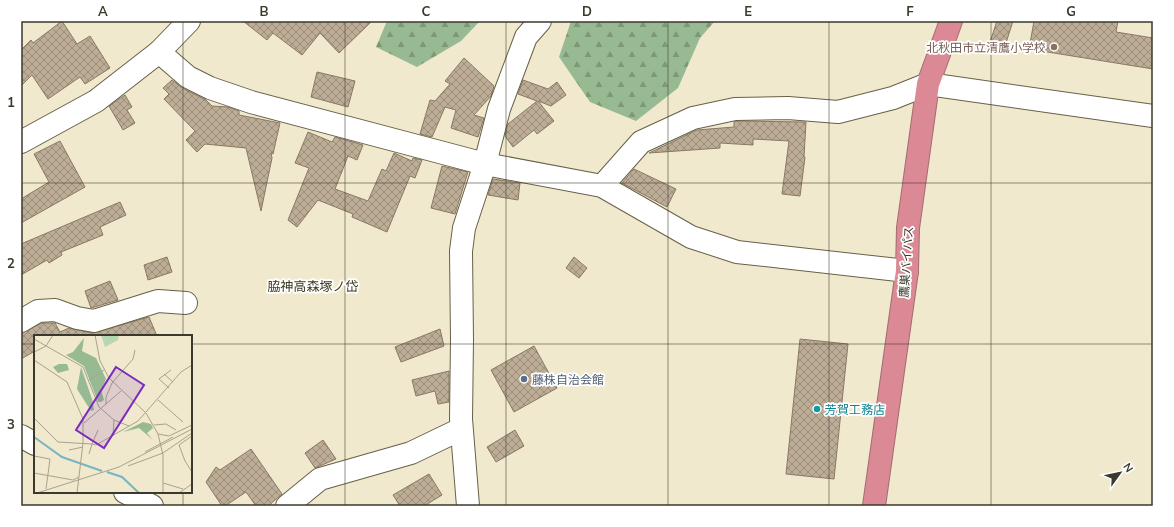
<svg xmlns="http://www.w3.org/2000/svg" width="1174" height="527" font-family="Mulish,'Noto Sans JP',sans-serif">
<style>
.forest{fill:url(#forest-firs)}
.building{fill:url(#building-cross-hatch);stroke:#897964}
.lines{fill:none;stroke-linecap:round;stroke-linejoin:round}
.minor-casing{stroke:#676048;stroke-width:24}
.highway-casing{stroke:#a26d71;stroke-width:24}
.minor{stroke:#fff;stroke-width:22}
.highway{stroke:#da8995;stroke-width:22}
.grid{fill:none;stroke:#3b382d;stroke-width:1;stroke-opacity:0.55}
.education-dot{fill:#8d6e63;stroke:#fff;stroke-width:1.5}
.service-dot{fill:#5c6f8a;stroke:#fff;stroke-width:1.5}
.culture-dot{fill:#0f9aa8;stroke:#fff;stroke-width:1.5}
.labels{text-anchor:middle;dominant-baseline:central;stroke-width:3.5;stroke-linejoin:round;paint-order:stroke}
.education-label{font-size:12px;fill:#785e54;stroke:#fff;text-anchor:end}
.street-label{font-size:12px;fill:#3b382d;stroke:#fff}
.service-label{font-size:12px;fill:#4e5e75;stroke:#fff;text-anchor:start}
.culture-label{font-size:12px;fill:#0d838f;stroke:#fff;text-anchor:start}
.neighbourhood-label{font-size:13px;fill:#3e3821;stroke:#fff}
.inset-river{fill:none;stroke:#78b5c2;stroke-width:2}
.inset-road{fill:none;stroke:#a8a28e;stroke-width:1}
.view{fill:#7b2cbf;fill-opacity:0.15;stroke:#7b2cbf;stroke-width:2}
.inset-edge{fill:none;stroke:#3b382d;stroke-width:2}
.neatline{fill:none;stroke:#3b382d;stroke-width:1.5}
.grid-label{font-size:13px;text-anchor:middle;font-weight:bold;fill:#3b382d}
</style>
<defs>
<pattern id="forest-firs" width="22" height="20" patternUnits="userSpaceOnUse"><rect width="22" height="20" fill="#98ba93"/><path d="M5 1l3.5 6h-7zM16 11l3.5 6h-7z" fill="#7d9878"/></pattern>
<pattern id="building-cross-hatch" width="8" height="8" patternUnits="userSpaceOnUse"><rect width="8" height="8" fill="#bdad96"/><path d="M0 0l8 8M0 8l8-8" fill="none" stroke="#9b8e7b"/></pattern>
</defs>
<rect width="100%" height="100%" fill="#f1e9ce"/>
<g class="forest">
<polygon points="387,21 480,21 461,41 417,67 376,47"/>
<polygon points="571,21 715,21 700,38 678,88 636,121 590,102 559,57"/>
</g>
<g class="building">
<polygon points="62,21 77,44 90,36 110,68 85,84 80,77 48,99 32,75 21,86 21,50 31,40 33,43"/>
<polygon points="243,21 372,21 339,53 320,33 302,55 273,33 267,40"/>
<polygon points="997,21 1013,21 1005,46 990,42"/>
<polygon points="1034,21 1118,21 1116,32 1153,38 1153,69 1029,49"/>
<polygon points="464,58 494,86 491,96 474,115 484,118 478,137 451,128 456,110 445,107 432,137 420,134 430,100 435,101 450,84 445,81"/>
<polygon points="317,72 355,81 348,107 311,97"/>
<polygon points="172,80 182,88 206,100 212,106 228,107 239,111 239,115 280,123 273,154 271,153 272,158 261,211 246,148 205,144 197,152 186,140 195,131 164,99 169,94 163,88"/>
<polygon points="523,80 548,89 557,82 566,95 551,106 538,101 554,121 537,134 534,130 513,147 505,136 508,124 537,101 518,94"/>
<polygon points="125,95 132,107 127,110 135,123 123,130 109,106"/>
<polygon points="736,121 806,122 804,157 805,157 800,196 782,194 789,141 753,139 753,145 720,143 720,148 649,153 697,130 734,127 734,122"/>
<polygon points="308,132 332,142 335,137 363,145 357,160 348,156 335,189 368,201 382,169 386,171 394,153 412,161 413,158 422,160 415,178 410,176 387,232 352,217 353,214 318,200 297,227 288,220 309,168 295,163"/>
<polygon points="60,141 85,187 21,223 21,199 49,182 34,154"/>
<polygon points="442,166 468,172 455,214 431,208"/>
<polygon points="634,169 676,189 667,207 622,183"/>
<polygon points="493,179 520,183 518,200 488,195"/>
<polygon points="120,202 126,215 100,227 103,235 61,252 62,255 49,263 47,260 21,275 21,244"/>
<polygon points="167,257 172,272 148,280 144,265"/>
<polygon points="574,257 587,268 579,278 566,268"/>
<polygon points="110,281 118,300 91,308 85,291"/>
<polygon points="149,317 157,336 35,336 35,351 21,359 21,333 42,323 55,323 60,332 69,328 92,333"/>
<polygon points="440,329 444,346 401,362 395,347"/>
<polygon points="800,339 848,344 834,479 786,474"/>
<polygon points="534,346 557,388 514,412 491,370"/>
<polygon points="449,371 449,402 438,404 435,391 416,396 412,380"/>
<polygon points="515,430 524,446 496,462 487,447"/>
<polygon points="323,440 336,459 315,468 305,453"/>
<polygon points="251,449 282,494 268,506 256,506 246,492 225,506 222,506 206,482 216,467 220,470"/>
<polygon points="429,474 442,495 424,506 400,506 393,495"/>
</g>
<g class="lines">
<defs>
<g id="minor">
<polyline points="159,52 188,77 210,88 251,102 485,164 602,186 691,237 737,252 907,271"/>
<polyline points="21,142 96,101 159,52 189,21"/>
<polyline points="602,186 641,142 693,118 735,109 788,108 838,112 893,98 928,84 1153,116"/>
<polyline points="21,321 38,311 55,310 77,318 94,321 158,301 186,303"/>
<polyline points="21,436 35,444"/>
<polyline points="125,492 152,506"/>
<polyline points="287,506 320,479 411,453 461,429"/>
<polyline points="468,506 461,419 462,339 461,251 464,228 485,164 499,109 526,37 540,21"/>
</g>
<polyline id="highway" points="874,506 907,271 908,228 928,84 951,21"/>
</defs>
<use href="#minor" class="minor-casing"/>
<use href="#highway" class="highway-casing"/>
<use href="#minor" class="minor"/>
<use href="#highway" class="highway"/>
</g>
<path class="grid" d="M 183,21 L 183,336M 345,21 L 345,506M 506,21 L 506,506M 668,21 L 668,506M 829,21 L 829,506M 991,21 L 991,506M 21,183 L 1153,183M 21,344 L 35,344M 191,344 L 1153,344M 183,492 L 183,506"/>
<circle class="education-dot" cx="1054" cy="47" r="4"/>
<circle class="service-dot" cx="524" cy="379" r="4"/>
<circle class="culture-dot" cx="817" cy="409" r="4"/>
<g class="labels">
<g class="education-label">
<text x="1046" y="47">北秋田市立清鷹小学校</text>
</g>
<g class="street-label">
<text transform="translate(906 262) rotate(-86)">鷹巣バイパス</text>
</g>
<g class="service-label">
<text x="532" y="379">藤株自治会館</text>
</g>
<g class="culture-label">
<text x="825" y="409">芳賀工務店</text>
</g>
<g class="neighbourhood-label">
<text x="313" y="286">脇神高森塚ノ岱</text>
</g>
</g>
<g transform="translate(34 335)">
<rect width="158" height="158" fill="#f1e9ce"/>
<path d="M 67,0 L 85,0 L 84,5 L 71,12 Z" fill="#b7d6b3"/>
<path d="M 50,3 L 48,16 L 62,23 L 72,44 L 67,55 L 70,65 L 67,67 L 64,67 L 50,31 L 32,20 L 39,17 ZM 25,29 L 33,29 L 35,35 L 24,38 L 19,32 ZM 47,32 L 58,64 L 60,75 L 57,76 L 43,54 ZM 109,87 L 117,89 L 119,93 L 113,98 L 119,105 L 105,93 L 89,97 Z" fill="#98ba93"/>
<path class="inset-river" d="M 0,102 L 28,122 L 68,136M 73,137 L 88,142 L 105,158"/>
<path class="inset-road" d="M 61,0 L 66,26 L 75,43 L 112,78 L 124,99 L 129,120 L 129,158M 0,4 L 49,32 L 65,72 L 80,85 L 95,91M 0,17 L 12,11 L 19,0M 0,25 L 33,47 L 49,84 L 49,108 L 43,158M 130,39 L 139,47M 55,45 L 70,35M 135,53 L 125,44 L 137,35M 124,65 L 149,87M 72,69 L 72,62 L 78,48 L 99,24 L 101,15M 0,83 L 24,107 L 58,109 L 55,119M 50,88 L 87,56M 120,90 L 132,89 L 142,95M 64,95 L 58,109 L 62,110 L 104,86 L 147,37 L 158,30M 124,99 L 135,101 L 158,90M 79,101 L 80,85M 158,101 L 145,110 L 151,126 L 158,137M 35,115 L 49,112M 111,117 L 139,102M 0,121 L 16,124 L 12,154M 94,131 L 129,118 L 158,98M 0,138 L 39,145 L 45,142M 129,148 L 149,154M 3,158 L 85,132 L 158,94M 145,158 L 158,149"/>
<path class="view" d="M 82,32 L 110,50 L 70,113 L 42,95 Z"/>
<rect width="158" height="158" class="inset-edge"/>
</g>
<rect width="1174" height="527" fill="none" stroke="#ffffff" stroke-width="44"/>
<g transform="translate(1120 473) rotate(57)" stroke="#ffffff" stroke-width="3" paint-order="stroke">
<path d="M0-3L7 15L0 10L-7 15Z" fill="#3b382d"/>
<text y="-6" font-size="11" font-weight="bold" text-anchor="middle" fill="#3b382d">N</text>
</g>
<rect x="22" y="22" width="1130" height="483" class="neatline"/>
<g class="grid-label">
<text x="103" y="16">A</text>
<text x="264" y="16">B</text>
<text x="426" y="16">C</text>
<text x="587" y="16">D</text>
<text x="748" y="16">E</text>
<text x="910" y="16">F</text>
<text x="1071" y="16">G</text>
<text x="11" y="107">1</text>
<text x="11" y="268">2</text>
<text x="11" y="429">3</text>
</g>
</svg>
